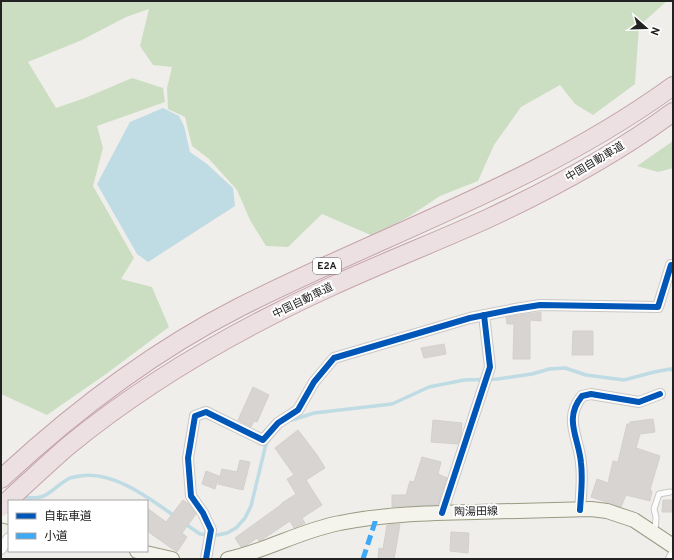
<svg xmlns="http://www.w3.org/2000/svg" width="674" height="560" font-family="Overpass,'Noto Sans JP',sans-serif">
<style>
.forest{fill:#cbdec1}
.water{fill:#bfdbe3}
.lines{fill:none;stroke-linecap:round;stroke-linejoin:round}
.stream{stroke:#bfdbe3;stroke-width:3.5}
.building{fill:#d7d4d2;stroke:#d3d0cc}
.service-casing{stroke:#c9c8c7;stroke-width:7}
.minor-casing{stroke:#c9c8c7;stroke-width:12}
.secondary-casing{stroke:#999a82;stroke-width:16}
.motorway-casing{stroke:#c5a2ac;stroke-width:20}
.service{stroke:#fdfcfc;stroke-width:5}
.minor{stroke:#fdfcfc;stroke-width:10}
.secondary{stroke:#f4f4ed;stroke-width:14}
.motorway{stroke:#ece0e2;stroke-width:18}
.quiet{stroke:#3fa9f5;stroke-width:5;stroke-dasharray:10 5;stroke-linecap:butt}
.cycleway-casing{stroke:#fff;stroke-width:8}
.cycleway{stroke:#0057b8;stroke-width:6}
.labels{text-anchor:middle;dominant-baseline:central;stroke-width:4;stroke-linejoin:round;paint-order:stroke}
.shield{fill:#fff;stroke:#646464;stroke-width:1}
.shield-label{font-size:10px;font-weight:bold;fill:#222}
.street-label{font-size:11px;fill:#222;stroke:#fff}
</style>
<rect width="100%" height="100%" fill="#f0eeeb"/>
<g class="forest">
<polygon points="1,1 667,1 639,26 635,84 593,115 575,104 560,85 521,107 494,145 478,181 440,196 410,216 373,236 322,214 288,247 266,246 250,220 237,190 209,159 192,146 185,117 168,109 167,88 172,67 153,65 140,46 149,9 126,17 82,40 28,62 56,108 85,98 132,78 163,88 165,102 97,126 103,148 93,186 134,258 121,279 152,287 169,327 106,374 47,415 1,394"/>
<polygon points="673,141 673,168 658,172 637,166"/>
</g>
<polygon class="water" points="163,108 179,116 184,126 190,152 207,164 233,188 235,206 148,262 137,254 97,184 130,122"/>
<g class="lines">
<g class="stream">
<polyline points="292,420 314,413 392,404 429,387 464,380 497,379 532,374 549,369 565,368 586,375 624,380 654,372 670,369 673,370"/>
<path d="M 22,497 C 49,501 48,491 68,479 C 71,477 76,477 80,476 C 113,470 150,499 176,517"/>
<polyline points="184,523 200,534 217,535 227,533 236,528 245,518 251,506 266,444 269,440"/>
</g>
</g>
<g class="building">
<polygon points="541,312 541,321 530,320 530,359 513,359 514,324 507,324 506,317"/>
<polygon points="573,331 593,331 593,355 572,355"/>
<polygon points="444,344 446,354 424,358 421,348"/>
<polygon points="253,387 269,395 257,422 254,421 251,427 238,420"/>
<polygon points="653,419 655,432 640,434 636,448 660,456 650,490 652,491 650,501 626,495 621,507 591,497 597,479 608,483 613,461 618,462 627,424 630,424 630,422"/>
<polygon points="433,420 462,423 461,435 458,444 431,442"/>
<polygon points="298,430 317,455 325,468 306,480 322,505 302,518 305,523 303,524 294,528 290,521 263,539 259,541 257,538 247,545 241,547 235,538 282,504 282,503 296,494 287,479 294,475 275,448"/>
<polygon points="422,457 441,462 438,474 447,478 438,505 392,507 392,495 406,495 410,481 414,482"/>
<polygon points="240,460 250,462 243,490 218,484 222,469 237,472"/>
<polygon points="206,471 219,476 215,489 202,484"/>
<polygon points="183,500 189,504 196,514 182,533 187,537 177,552 147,531 147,508 166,522"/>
<polygon points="663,500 673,500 673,512 662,512"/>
<polygon points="400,524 394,559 378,559 379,548 383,549 387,525"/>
<polygon points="451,532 469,533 468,553 450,551"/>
</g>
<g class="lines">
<defs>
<polyline id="service" points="655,531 656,517 654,509 659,494 670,492"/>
<g id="minor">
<path d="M 580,510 C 581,494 583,479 581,463 C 579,438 563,419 582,396 L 591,394 L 639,402 L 660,394"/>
<polyline points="442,513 490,367 484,315"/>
<polyline points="1,549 9,538"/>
<polyline points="206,559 211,530 203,513 191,496 188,458 195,416 206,412 263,440 278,423 298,410 314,382 334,358 470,318 515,309 540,305 658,307 671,265 673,265"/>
<polyline points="671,559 673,555"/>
</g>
<g id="secondary">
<polyline points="1,515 9,517"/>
<polyline points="137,551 172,559"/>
<path d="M 228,559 C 267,551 301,530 340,523 C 384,514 430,513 476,512 C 514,511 552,510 591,509 L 607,511 L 634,520 L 673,546"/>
</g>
<g id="motorway">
<path d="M 1,479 C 73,412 151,352 240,307 C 384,234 541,182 673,86"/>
<path d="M 1,507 C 23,487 45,466 68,446 C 146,382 238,329 330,287 C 382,263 436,242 489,218 C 553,188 616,154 673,112"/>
</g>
</defs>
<use href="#service" class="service-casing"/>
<use href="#minor" class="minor-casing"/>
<use href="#secondary" class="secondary-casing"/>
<use href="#motorway" class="motorway-casing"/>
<use href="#service" class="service"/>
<use href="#minor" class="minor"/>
<use href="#secondary" class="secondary"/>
<use href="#motorway" class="motorway"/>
<polyline class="quiet" points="363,559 375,522 375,518"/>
<defs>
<g id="cycleway">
<path d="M 580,510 C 581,494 583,479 581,463 C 579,438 563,419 582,396 L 591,394 L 639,402 L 660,394"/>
<polyline points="442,513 490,367 484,315"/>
<polyline points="206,559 211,530 203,513 191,496 188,458 195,416 206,412 263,440 278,423 298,410 314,382 334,358 470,318 515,309 540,305 658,307 671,265 673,265"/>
</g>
</defs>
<use href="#cycleway" class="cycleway-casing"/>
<use href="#cycleway" class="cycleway"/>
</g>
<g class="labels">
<rect class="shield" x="313" y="258" width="28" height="16" rx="3"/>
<g class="shield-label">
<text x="327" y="266">E2A</text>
</g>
<g class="street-label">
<text transform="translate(595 162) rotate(-31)">中国自動車道</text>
<text transform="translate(303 301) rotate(-26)">中国自動車道</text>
<text transform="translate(476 512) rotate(-1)">陶湯田線</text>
</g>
</g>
<rect width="674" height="560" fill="none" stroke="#222222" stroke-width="4"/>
<rect x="8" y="500" width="140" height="52" fill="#ffffff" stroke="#a7a7a7"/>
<rect x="16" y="513" width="20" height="6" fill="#0057b8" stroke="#a7a7a7"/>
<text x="44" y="520" font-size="12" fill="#222222">自転車道</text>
<rect x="16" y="533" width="20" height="6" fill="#3fa9f5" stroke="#a7a7a7"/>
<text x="44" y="540" font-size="12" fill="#222222">小道</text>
<g transform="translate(646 28) rotate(110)" stroke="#ffffff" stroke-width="3" paint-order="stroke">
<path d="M0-3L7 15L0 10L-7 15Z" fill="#222222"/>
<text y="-6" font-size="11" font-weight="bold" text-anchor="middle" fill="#222222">N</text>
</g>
</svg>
